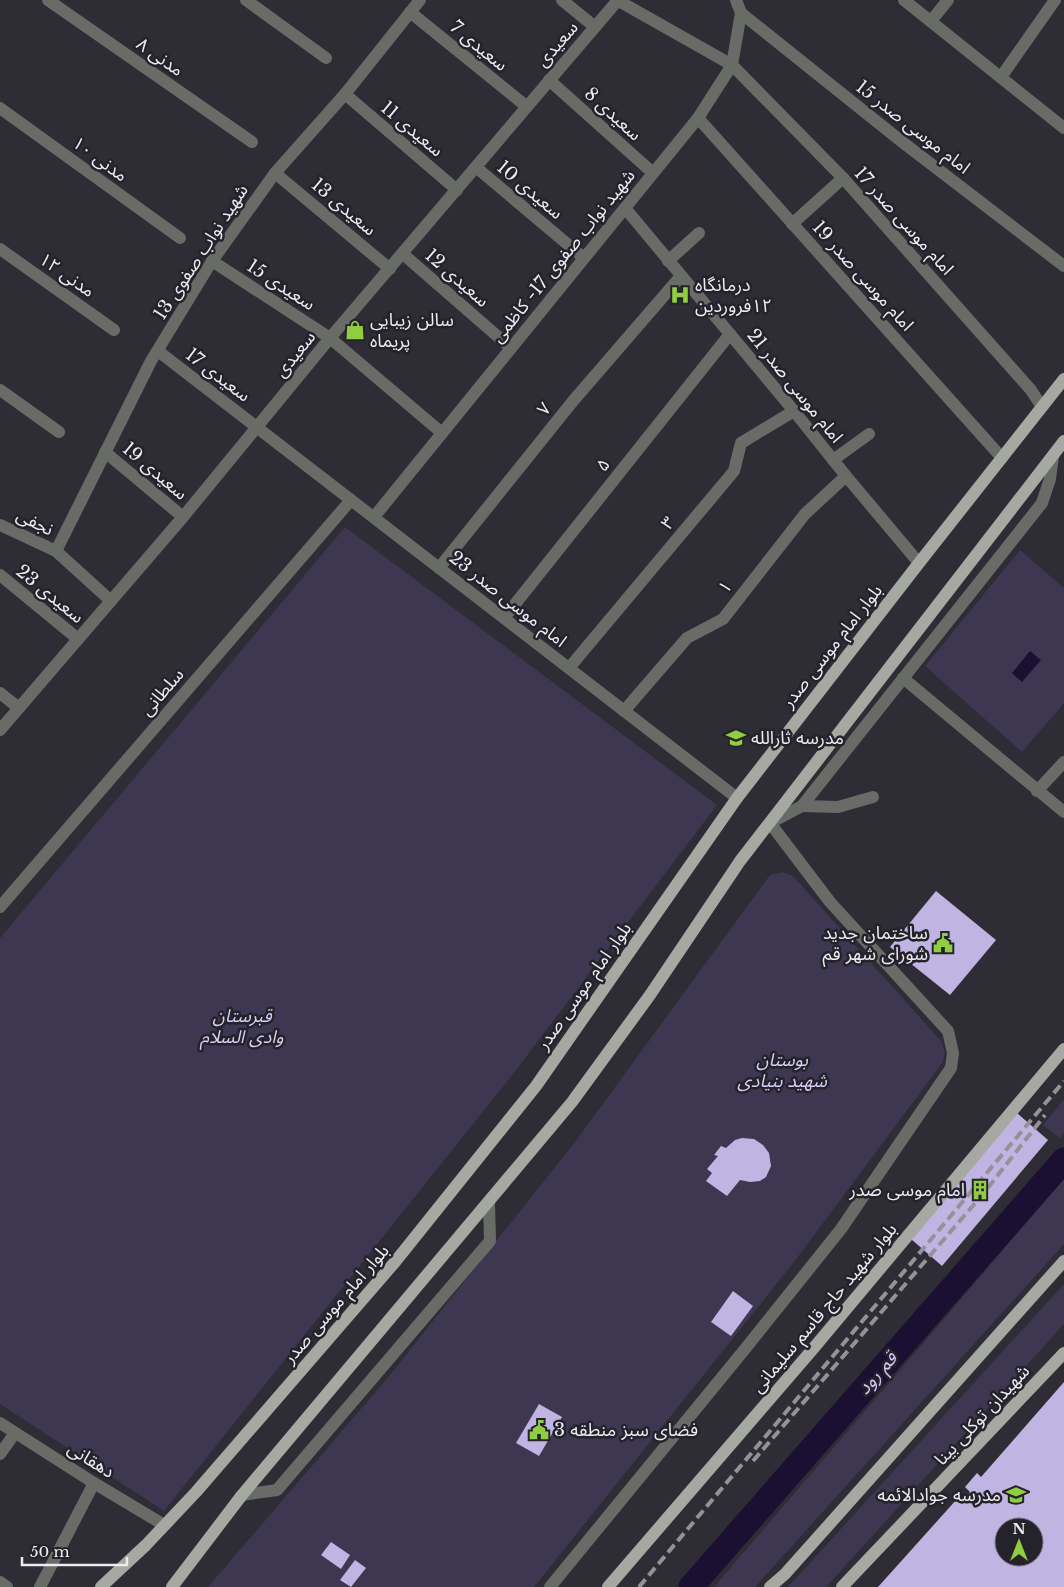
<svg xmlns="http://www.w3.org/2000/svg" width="1064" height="1587" font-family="'Libre Baskerville','Noto Sans Arabic',serif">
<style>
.green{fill:#3e3751}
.water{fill:#1b0f32}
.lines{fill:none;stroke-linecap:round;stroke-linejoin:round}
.river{stroke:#1b0f32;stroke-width:25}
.building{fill:#c0b4e2;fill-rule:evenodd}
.minor{stroke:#696b67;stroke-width:12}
.major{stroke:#a5a9a1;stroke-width:12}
.rail{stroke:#939299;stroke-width:4;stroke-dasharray:10 5;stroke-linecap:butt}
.labels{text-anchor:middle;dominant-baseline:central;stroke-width:5;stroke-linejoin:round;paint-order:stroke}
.street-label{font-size:18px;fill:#ecebf1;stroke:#24222a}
.poi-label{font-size:18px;fill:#ecebf1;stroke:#24222a;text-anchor:start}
.park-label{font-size:18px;font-style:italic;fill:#d7cdf6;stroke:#24222a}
.water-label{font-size:19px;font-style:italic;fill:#d3c4fb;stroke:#24222a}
</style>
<rect width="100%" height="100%" fill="#2e2c34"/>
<g class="green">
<polygon points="345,527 717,805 513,1074 164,1511 0,1404 0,938"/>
<polygon points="1020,550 1064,588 1064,703 1022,752 925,666"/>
<polygon points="782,872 793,876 941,1041 945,1052 943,1062 794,1262 534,1587 208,1587 390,1375 575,1142 770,875"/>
<polygon points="1064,1099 1064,1132 1060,1138 1043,1125"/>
<polygon points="1064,1179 1064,1244 755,1587 714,1587"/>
<polygon points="1064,1284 1064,1324 826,1587 788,1587"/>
</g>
<polygon class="water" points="1030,651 1041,660 1022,682 1012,673"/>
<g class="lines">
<polyline class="river" points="691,1587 1064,1160"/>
</g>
<g class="building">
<polygon points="936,891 996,940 950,995 890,947"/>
<polygon points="1017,1113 1048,1140 942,1266 911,1239"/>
<polygon points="742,1138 754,1139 763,1145 769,1153 771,1166 766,1177 760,1181 750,1182 740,1180 727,1196 706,1181 712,1173 707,1169 718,1156 714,1155 721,1146 726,1148 735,1140"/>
<polygon points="733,1291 753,1306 731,1336 711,1322"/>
<path d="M 1064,1382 L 1064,1587 L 878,1587 L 957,1499 L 961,1502 L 970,1492 L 965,1487 L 977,1473 L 981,1477 ZM 1004,1527 L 1034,1527 L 1034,1557 L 1004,1557 Z"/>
<polygon points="539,1404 562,1417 539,1456 516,1443"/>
<polygon points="331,1542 350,1555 341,1569 321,1555"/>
<polygon points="355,1560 366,1568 351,1587 340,1580"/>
</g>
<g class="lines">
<g class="minor">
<polyline points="48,0 252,142"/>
<polyline points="246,0 326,58"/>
<polyline points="562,0 595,27"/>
<polyline points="617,0 732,65 843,178 1031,390 1042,407"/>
<polyline points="904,0 1064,128"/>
<polyline points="410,12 526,106"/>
<polyline points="741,13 901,141 1064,266"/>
<polyline points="931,21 948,0"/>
<polyline points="1001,77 1055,0"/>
<polyline points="549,80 653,173"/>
<polyline points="345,94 457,190"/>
<polyline points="0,108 180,238"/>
<polyline points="698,118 1002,458"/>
<polyline points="477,168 584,258"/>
<polyline points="275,173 390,269"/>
<polyline points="625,208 794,411 846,476 919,563"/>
<polyline points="792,224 843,178"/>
<polyline points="0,249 114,330"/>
<polyline points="403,254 511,348"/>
<polyline points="212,261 330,338 442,433"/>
<polyline points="668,261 699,233"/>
<polyline points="158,351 737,798"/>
<polyline points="0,390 59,432"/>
<polyline points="105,452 183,517"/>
<polyline points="833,460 869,434"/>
<polyline points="374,517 698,118 732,65 741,13 736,0"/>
<polyline points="0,525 56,551 111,601"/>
<polyline points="56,551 151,361 212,261 275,173 345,94 420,0"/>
<polyline points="439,568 573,401 681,276"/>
<polyline points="0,575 78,639"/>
<polyline points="504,618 730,334"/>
<polyline points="569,668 734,471 741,443 794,411"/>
<polyline points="903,678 1064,812"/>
<polyline points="0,693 19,708"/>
<polyline points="624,711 687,638 723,619 805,514 846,476"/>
<polyline points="0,730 183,517 330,338 618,0"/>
<polyline points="1037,791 1064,762"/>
<polyline points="802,806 838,807 873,797"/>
<polyline points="0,907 351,500"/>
<polyline points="0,1423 94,1483 164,1525"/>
<polyline points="0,1454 15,1433"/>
<polyline points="242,1495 277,1490 490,1241 489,1203"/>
<polyline points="0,1582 7,1587"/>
<polyline points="40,1587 94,1483"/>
<polyline points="550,1587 745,1349 841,1229 951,1068 953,1053 948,1031 830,902 770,823 802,806 1042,503 1050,479 1053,456"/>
</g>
<g class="major">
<polyline points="101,1587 146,1545 196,1492 395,1262 536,1086 737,798 919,563 1064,379"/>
<polyline points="172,1587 242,1495 572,1102 650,995 740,861 1064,441"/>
<polyline points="608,1587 812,1350 1064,1049"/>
<polyline points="770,1587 785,1574 1064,1261"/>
<polyline points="842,1587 1064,1353"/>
</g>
<g class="rail">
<polyline points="753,1461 983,1194 1045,1115"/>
<polyline points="639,1587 1064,1081"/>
</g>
</g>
<defs>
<symbol id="hospital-bare" viewBox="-9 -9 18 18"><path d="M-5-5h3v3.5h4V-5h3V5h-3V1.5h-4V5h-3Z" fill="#90cd41" stroke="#24222a" stroke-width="2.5" paint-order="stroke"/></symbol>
<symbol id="shop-bare" viewBox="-9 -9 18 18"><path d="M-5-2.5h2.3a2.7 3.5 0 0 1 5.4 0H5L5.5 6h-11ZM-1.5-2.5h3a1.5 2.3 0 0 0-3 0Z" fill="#90cd41" stroke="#24222a" stroke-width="2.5" paint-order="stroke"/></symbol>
<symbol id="school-bare" viewBox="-9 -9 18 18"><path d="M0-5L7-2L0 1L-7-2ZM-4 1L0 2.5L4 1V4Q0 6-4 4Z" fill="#90cd41" stroke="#24222a" stroke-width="2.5" paint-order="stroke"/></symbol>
<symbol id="civic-bare" viewBox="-9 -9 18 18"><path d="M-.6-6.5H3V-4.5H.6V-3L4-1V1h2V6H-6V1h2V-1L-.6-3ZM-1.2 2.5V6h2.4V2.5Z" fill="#90cd41" stroke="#24222a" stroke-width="2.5" paint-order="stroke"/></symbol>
<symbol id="building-bare" viewBox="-9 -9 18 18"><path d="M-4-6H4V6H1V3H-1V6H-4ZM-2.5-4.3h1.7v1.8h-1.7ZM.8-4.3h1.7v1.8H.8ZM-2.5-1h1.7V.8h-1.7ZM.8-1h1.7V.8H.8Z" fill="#90cd41" stroke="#24222a" stroke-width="2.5" paint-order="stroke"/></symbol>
</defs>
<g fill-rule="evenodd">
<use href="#hospital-bare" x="666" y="281" width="28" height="28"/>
<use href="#shop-bare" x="341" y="316" width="28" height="28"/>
<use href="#school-bare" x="722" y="724" width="28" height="28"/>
<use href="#civic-bare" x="929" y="929" width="28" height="28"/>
<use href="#building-bare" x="966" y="1176" width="28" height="28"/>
<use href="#civic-bare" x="525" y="1416" width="28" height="28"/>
<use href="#school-bare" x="1002" y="1481" width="28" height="28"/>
</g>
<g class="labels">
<g class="street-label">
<text transform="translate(557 44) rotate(-49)">سعیدی</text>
<text transform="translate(479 46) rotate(39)">سعیدی 7</text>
<text transform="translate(160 57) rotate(35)">مدنی ۸</text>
<text transform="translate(613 114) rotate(42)">سعیدی 8</text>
<text transform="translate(913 127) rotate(38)">امام موسی صدر 15</text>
<text transform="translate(412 129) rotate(40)">سعیدی 11</text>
<text transform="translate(100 159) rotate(36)">مدنی ۱۰</text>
<text transform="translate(530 190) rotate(40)">سعیدی 10</text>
<text transform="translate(344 207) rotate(40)">سعیدی 13</text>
<text transform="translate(904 221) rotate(48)">امام موسی صدر 17</text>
<text transform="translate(201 252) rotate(-57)">شهید نواب صفوی 13</text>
<text transform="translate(563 256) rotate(-51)">شهید نواب صفوی 17- کاظمی</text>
<text transform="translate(67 275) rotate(35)">مدنی ۱۲</text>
<text transform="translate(863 276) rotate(48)">امام موسی صدر 19</text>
<text transform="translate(457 278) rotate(41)">سعیدی 12</text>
<text transform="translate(281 285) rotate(33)">سعیدی 15</text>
<text transform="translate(295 354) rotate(-51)">سعیدی</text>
<text transform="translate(218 375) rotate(37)">سعیدی 17</text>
<text transform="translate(795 386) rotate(51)">امام موسی صدر 21</text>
<text transform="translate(544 409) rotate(-51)">۷</text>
<text transform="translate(603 465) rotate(-52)">۵</text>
<text transform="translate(155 471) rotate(40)">سعیدی 19</text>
<text transform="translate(35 522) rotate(26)">نجفی</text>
<text transform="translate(668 523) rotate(-50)">۳</text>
<text transform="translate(725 587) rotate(-52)">۱</text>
<text transform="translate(50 594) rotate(39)">سعیدی 23</text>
<text transform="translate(508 599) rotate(38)">امام موسی صدر 23</text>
<text transform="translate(832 646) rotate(-52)">بلوار امام موسی صدر</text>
<text transform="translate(162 692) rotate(-49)">سلطانی</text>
<text transform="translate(584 986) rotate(-55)">بلوار امام موسی صدر</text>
<text transform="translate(336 1304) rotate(-49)">بلوار امام موسی صدر</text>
<text transform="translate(824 1308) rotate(-50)">بلوار شهید حاج قاسم سلیمانی</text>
<text transform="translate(982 1415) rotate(-47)">شهیدان توکلی بینا</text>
<text transform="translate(91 1460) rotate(32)">دهقانی</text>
</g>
<g class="poi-label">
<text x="695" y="285">درمانگاه<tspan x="695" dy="21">١٢فروردین</tspan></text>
<text x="370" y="320">سالن زیبایی<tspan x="370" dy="21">پریماه</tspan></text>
<text x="751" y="738">مدرسه ثارالله</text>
<text x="928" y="933" text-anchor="end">ساختمان جدید<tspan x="928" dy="21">شورای شهر قم</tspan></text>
<text x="965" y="1190" text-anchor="end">امام موسی صدر</text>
<text x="554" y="1430">فضای سبز منطقه 3</text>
<text x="1001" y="1495" text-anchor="end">مدرسه جوادالائمه</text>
</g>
<g class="park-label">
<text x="242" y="1016">قبرستان<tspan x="242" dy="21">وادی السلام</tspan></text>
<text x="782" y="1060">بوستان<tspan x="782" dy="21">شهید بنیادی</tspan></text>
</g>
<g class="water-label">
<text transform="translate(877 1373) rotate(-49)">قم رود</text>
</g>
</g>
<g transform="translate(1019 1542)"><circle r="24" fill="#24222a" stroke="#74727a"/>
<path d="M0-4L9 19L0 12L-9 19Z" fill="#90cd41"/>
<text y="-8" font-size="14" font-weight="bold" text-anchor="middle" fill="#ecebf1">N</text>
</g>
<path d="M22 1557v8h105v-8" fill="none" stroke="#ecebf1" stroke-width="2.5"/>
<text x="30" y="1557" font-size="15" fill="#ecebf1" stroke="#24222a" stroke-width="4" paint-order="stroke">50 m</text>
</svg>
